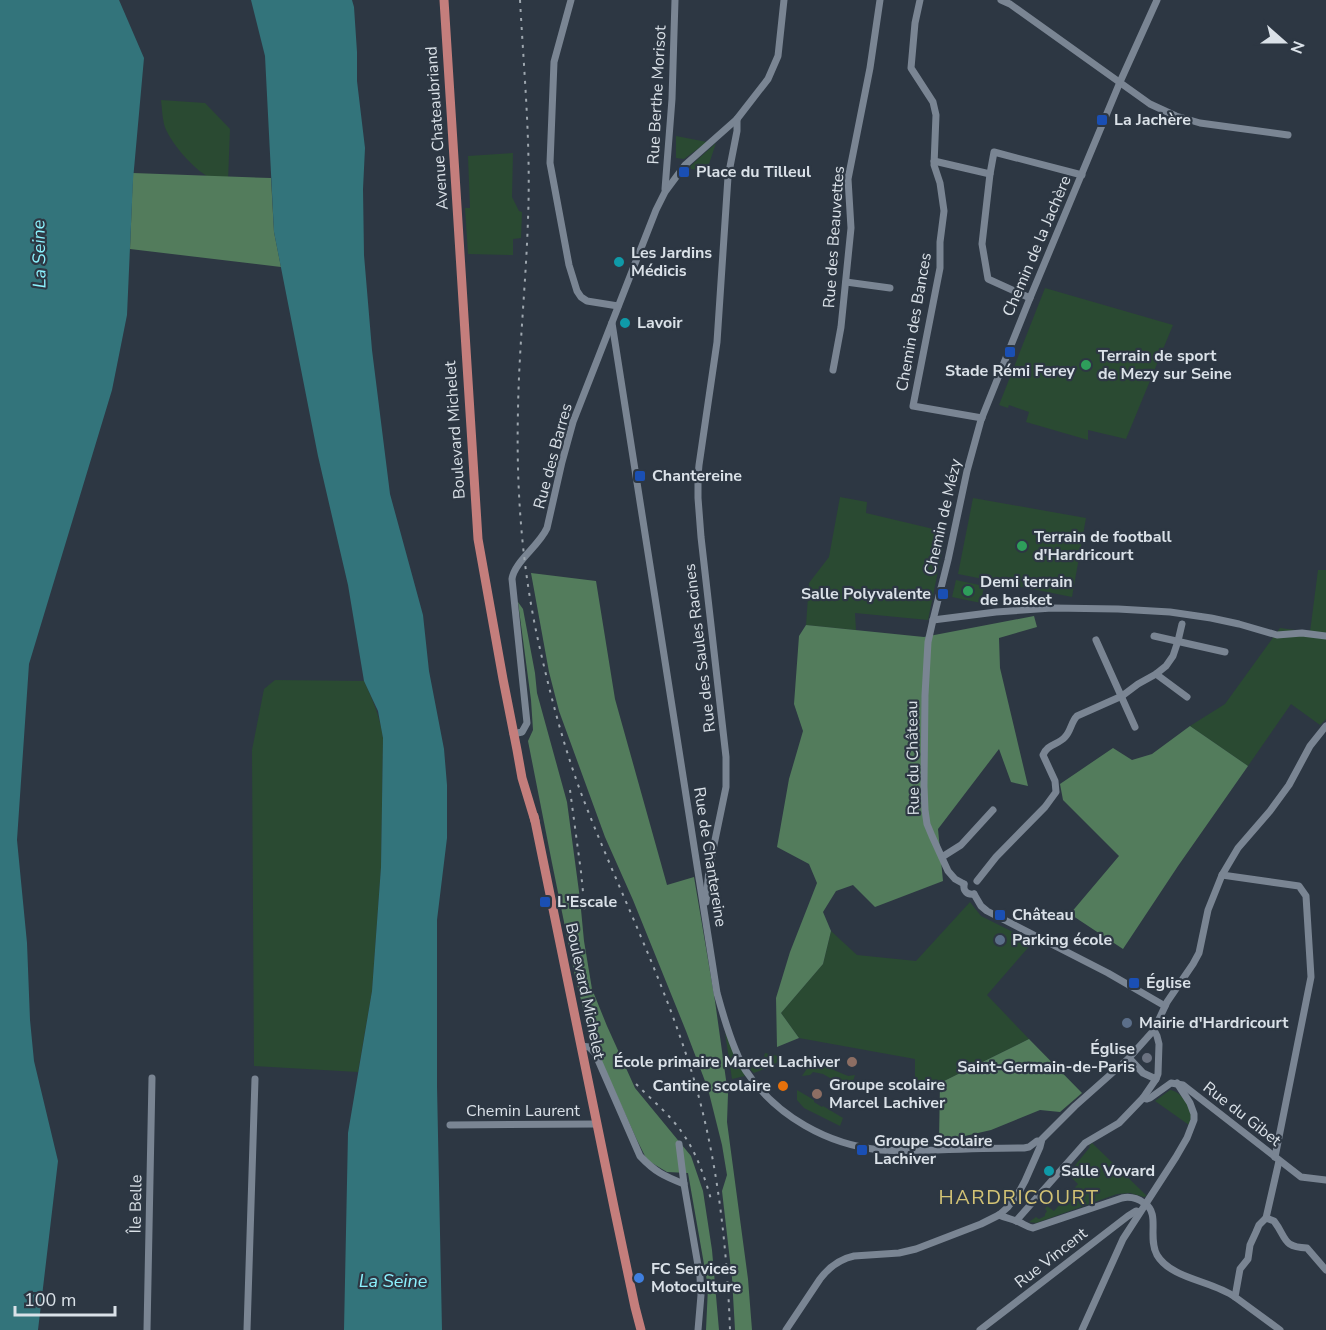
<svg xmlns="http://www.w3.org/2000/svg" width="1326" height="1330" font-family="'Nunito Sans',sans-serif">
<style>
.green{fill:#2a4a32}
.forest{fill:#537c5c}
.water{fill:#33747b}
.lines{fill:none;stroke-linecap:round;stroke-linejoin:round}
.minor{stroke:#7a8593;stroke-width:7}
.major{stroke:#c47e7c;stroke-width:9}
.rail{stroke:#9ea7af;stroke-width:2;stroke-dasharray:3 6;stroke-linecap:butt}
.transit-dot{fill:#1a4fb4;stroke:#2d3743;stroke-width:2}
.culture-dot{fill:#0f9aa8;stroke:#2d3743;stroke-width:2}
.leisure-dot{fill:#2e9e5b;stroke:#2d3743;stroke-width:2}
.service-dot{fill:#5c6f8a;stroke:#2d3743;stroke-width:2}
.worship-dot{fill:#6b7280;stroke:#2d3743;stroke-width:2}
.education-dot{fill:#8d6e63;stroke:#2d3743;stroke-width:2}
.food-dot{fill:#e8710a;stroke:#2d3743;stroke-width:2}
.shop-dot{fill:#3f7fe0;stroke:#2d3743;stroke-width:2}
.labels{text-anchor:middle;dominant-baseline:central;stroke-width:4.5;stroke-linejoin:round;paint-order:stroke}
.street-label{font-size:16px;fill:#dae1e8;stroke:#2d3743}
.poi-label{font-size:16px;font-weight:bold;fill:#dae1e8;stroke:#2d3743;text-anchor:start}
.water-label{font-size:18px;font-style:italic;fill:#8df3ff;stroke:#2d3743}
.quarter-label{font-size:20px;letter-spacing:1.5px;fill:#d3c375;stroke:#2d3743}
</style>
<rect width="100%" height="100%" fill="#2d3743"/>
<g class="green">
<path d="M 161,100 L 205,103 L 230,129 L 228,181 C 222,180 215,180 209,177 C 194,170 168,140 164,124 C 162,116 162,107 161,100 Z"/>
<polygon points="676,136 707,142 684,159 676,158"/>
<polygon points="716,143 707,170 687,169"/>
<polygon points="513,153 512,197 519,211 522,212 521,238 513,239 513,255 468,254 465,208 470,208 468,156"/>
<polygon points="1045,288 1173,325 1126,439 1088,430 1088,440 1026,422 1029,412 1009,405 1008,408 999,405"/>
<polygon points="840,497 867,502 866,513 946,532 928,620 855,613 856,630 806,625 809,583 829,557"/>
<polygon points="973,498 1086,518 1072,597 958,574"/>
<polygon points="1318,570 1326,570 1326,719 1320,725 1291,704 1248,766 1190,726 1225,704 1280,628 1310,632"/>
<polygon points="956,580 984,586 981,603 952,597"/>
<path d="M 275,680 L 364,681 C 373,701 380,716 383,738 L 381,867 L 372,991 L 358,1072 L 254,1066 L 252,750 L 264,689 Z"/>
<polygon points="970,902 981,916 1033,942 987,995 1029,1039 940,1083 915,1083 915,1059 799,1038 781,1013 823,964 831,931 857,955 916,961"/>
<polygon points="725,1033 736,1058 745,1076 732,1079"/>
<polygon points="765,1053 782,1057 774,1065 754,1073 749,1068 766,1059 764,1056"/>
<polygon points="812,1061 848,1076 855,1075 852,1084 839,1081 837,1082 823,1074 813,1072 810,1075 802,1076"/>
<polygon points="797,1090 814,1100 814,1102 822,1107 823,1106 843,1118 840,1126 804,1108 797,1100"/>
<path d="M 1170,1090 C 1180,1091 1190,1105 1191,1115 C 1191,1119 1190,1121 1189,1125 L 1155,1101 Z"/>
<polygon points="1092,1143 1147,1196 1144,1197 1130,1193 1117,1194 1036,1223 1029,1222 1036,1217 1039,1219 1045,1216 1045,1214 1047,1211 1045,1209 1047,1206 1054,1211 1078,1184 1068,1174 1090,1147 1089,1146"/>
</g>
<g class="forest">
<polygon points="133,173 271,178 274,232 281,267 130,249"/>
<polygon points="531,573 596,581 615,699 667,885 694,877 715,1001 728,1094 727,1122 748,1279 752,1330 735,1330 732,1278 722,1191 727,1175 722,1145 708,1089 686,1031 633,900 605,837 559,711 549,672"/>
<polygon points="518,602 523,609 535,673 537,693 567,802 580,899 584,941 592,989 607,1026 635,1088 691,1156 703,1191 712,1250 719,1330 706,1330 708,1287 688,1173 667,1172 647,1160 636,1138 590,1036 575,976 552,863 528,741 533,730 531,700"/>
<polygon points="1034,616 1037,627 999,638 1000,668 1028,786 1011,782 999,749 938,829 943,881 875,907 853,885 836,891 823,912 831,931 823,964 781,1013 799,1038 777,1047 776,998 790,952 817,883 809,864 777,847 789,779 803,731 794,704 799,636 806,625 924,637"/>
<polygon points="1190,726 1248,766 1178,866 1123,949 1070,914 1119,856 1063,800 1060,784 1113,748 1132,760 1152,754"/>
<polygon points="1029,1039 1082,1093 1060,1112 1040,1110 991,1130 939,1142 940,1083"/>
</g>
<g class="water">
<polygon points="0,0 119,0 144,58 133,180 127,315 112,390 29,664 17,840 27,943 30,1020 34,1061 58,1161 38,1330 0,1330"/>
<polygon points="251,0 352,0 354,7 357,52 357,81 365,148 363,189 364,255 372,350 390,494 423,615 429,671 444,749 447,785 447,838 437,920 437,1086 442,1330 344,1330 348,1133 372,991 381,867 383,738 378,711 364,681 348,585 318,456 274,232 265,56"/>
</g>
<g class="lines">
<g class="minor">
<polyline points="571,0 554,62 550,163 569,265 577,291 581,297 587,301 618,306"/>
<polyline points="920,0 915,23 911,68 933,102 936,115 934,165 940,183 944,211 940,242 940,268 913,406 982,418"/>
<polyline points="1001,0 1010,4 1150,104 1176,116 1200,123 1288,135"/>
<polyline points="934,161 990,174 994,152 1082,175"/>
<polyline points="990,174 982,244 988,279 1030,298"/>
<polyline points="665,189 672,99 675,0"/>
<polyline points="846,282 890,288"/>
<path d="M 612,323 L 717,993 C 723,1015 734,1053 746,1071 C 776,1116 828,1145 881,1150 C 899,1151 918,1150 936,1150 C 965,1149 995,1148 1024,1148 L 1029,1147 L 1037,1141 L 1041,1141"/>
<polyline points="833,370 841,327 851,228 848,179 870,68 880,0"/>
<polyline points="933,620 996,612 1052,608 1118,609 1170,612 1211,618 1239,624 1277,635 1302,633 1326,636"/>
<polyline points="1154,636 1225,652"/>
<polyline points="1096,640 1135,727"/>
<polyline points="1156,674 1187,697"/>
<path d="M 513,734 L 522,732 L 527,723 L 512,579 C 514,562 539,546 547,528 L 562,462 L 573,422 L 656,210 L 665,192 L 685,165 L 737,119 L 768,79 L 778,56 L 784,0"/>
<polyline points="942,857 961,845 993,810"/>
<polyline points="1222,875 1299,886 1306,896 1311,977 1275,1157"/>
<path d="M 977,881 L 996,857 L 1045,807 L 1056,792 L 1055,781 L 1043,755 C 1047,744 1058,745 1065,737 C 1071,731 1071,722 1077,716 L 1122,696 L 1138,684 L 1156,674 L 1166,666 L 1173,656 L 1178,641 L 1182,624"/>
<polyline points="964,884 955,879 948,871 932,836 927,824 925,810 924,786 925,695 928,642 933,620 948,560 967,471 981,420 1030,298 1120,82 1157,0"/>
<path d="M 964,884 C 963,891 967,895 974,894"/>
<polyline points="974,894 981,906 987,911 1108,973 1165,1006"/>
<polyline points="706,902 709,869 726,787 726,757 701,537 698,498 698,476 699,465 717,342 728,177 737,131 737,119"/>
<path d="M 581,1046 L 589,1047 L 595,1053 L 640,1156 C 655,1172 664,1176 684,1184"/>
<polyline points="1129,1058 1143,1073 1156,1079"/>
<polyline points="1143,1098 1147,1099 1150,1098 1171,1083 1183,1085 1301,1177 1326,1180"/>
<polyline points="450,1125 597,1124"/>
<polyline points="679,1144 684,1184 700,1277 701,1295 698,1330"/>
<path d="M 999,1215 C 1006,1218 1012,1219 1019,1222 C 1024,1224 1027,1227 1033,1228 L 1122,1198 C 1131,1196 1137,1198 1144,1203 C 1161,1213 1147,1237 1157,1255 C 1171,1279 1213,1281 1235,1297"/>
<polyline points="1266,1218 1279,1161"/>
<polyline points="1016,1221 1085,1143 1119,1123 1143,1098 1156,1079 1158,1074 1159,1044 1157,1036 1154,1030"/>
<polyline points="147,1330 152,1078"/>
<polyline points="247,1330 255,1079"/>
<path d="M 786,1330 L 820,1279 C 829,1267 840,1259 854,1256 L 899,1253 L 916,1249 L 981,1224 L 999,1215 L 1008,1207 L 1019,1192 L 1025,1181 L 1040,1147 L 1042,1139 L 1075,1106 L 1129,1058 L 1154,1030 L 1167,1002 L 1193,964 L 1199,953 L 1208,910 L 1222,875 L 1238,848 L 1270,811 L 1289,785 L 1310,746 L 1326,726"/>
<polyline points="980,1330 1128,1216 1136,1211 1140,1212"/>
<polyline points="1082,1330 1123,1239 1176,1157 1187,1138 1194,1120 1194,1114 1190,1103 1177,1083"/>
<path d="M 1280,1330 L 1235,1297 L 1240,1269 L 1248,1259 L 1250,1245 L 1256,1232 L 1259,1225 L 1266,1218 L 1274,1221 C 1287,1238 1282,1247 1307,1248 L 1326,1270"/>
</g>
<g class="major">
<polyline points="444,0 478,539 503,679 517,750 522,778 535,821"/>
<polyline points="534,816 615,1212 635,1307 641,1330"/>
</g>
<g class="rail">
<path d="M 520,0 C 524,73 531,146 528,219 C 526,283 519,347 518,410 C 516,490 522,571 540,649 C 552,702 566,755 586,806 C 621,895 664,981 692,1073 C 717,1155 727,1245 730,1330"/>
<polyline points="570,790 581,872 585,912"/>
<path d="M 636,1084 C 651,1099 669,1114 681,1131 C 697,1153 705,1178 712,1203"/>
</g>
</g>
<g class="transit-dot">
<rect x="1096" y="114" width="12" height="12" rx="3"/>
<rect x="678" y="166" width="12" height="12" rx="3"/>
<rect x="1004" y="346" width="12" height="12" rx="3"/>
<rect x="634" y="470" width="12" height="12" rx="3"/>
<rect x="937" y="588" width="12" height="12" rx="3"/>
<rect x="539" y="896" width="12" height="12" rx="3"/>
<rect x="994" y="909" width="12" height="12" rx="3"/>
<rect x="1128" y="977" width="12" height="12" rx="3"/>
<rect x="856" y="1144" width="12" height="12" rx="3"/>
</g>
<g class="culture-dot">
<circle cx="619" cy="262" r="6"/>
<circle cx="625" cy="323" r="6"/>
<circle cx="1049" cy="1171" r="6"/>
</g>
<g class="leisure-dot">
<circle cx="1086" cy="365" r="6"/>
<circle cx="1022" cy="546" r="6"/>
<circle cx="968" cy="591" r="6"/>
</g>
<g class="service-dot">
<circle cx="1000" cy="940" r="6"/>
<circle cx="1127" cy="1023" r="6"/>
</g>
<circle class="worship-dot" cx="1147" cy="1058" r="6"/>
<g class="education-dot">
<circle cx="852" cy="1062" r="6"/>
<circle cx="817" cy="1094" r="6"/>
</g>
<circle class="food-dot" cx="783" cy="1086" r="6"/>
<circle class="shop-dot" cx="639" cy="1278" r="6"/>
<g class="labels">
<g class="street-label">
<text transform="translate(657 95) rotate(-87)">Rue Berthe Morisot</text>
<text transform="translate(437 128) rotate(-94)">Avenue Chateaubriand</text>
<text transform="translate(834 237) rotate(-86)">Rue des Beauvettes</text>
<text transform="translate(1037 246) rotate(-67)">Chemin de la Jachère</text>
<text transform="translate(914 322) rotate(-80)">Chemin des Bances</text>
<text transform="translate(455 430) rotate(-94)">Boulevard Michelet</text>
<text transform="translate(553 456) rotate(-75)">Rue des Barres</text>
<text transform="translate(943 517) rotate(-77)">Chemin de Mézy</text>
<text transform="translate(700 648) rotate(-97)">Rue des Saules Racines</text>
<text transform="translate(913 758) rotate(-91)">Rue du Château</text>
<text transform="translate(710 857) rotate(81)">Rue de Chantereine</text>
<text transform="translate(585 991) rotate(78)">Boulevard Michelet</text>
<text x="523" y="1111">Chemin Laurent</text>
<text transform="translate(1242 1114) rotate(38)">Rue du Gibet</text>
<text transform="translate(136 1204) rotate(-89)">Île Belle</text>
<text transform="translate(1051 1258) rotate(-38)">Rue Vincent</text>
</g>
<g class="poi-label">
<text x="1114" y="120">La Jachère</text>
<text x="696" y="172">Place du Tilleul</text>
<text x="631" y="253">Les Jardins<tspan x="631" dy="18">Médicis</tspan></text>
<text x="637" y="323">Lavoir</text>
<text x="1098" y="356">Terrain de sport<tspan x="1098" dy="18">de Mezy sur Seine</tspan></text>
<text x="1010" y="371" text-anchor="middle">Stade Rémi Ferey</text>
<text x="652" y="476">Chantereine</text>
<text x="1034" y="537">Terrain de football<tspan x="1034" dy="18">d'Hardricourt</tspan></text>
<text x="980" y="582">Demi terrain<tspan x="980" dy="18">de basket</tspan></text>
<text x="931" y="594" text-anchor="end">Salle Polyvalente</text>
<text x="557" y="902">L'Escale</text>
<text x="1012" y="915">Château</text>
<text x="1012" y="940">Parking école</text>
<text x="1146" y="983">Église</text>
<text x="1139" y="1023">Mairie d'Hardricourt</text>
<text x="1135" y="1049" text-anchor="end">Église<tspan x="1135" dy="18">Saint-Germain-de-Paris</tspan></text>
<text x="840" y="1062" text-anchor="end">École primaire Marcel Lachiver</text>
<text x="829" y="1085">Groupe scolaire<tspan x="829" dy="18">Marcel Lachiver</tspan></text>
<text x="771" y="1086" text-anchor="end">Cantine scolaire</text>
<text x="874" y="1141">Groupe Scolaire<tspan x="874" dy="18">Lachiver</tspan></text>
<text x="1061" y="1171">Salle Vovard</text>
<text x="651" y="1269">FC Services<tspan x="651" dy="18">Motoculture</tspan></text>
</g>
<g class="water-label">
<text transform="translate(39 254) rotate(-91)">La Seine</text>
<text x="393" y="1281">La Seine</text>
</g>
<g class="quarter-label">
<text x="1019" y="1197">HARDRICOURT</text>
</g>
</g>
<g transform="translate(1284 42) rotate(111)" stroke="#2d3743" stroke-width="4.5" paint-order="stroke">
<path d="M0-4.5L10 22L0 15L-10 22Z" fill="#dae1e8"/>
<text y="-9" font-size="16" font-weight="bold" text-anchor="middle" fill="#dae1e8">N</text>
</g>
<path d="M15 1306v9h100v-9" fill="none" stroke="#dae1e8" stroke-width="3"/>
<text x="24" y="1306" font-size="18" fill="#dae1e8" stroke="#2d3743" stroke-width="4.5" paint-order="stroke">100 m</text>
</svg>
